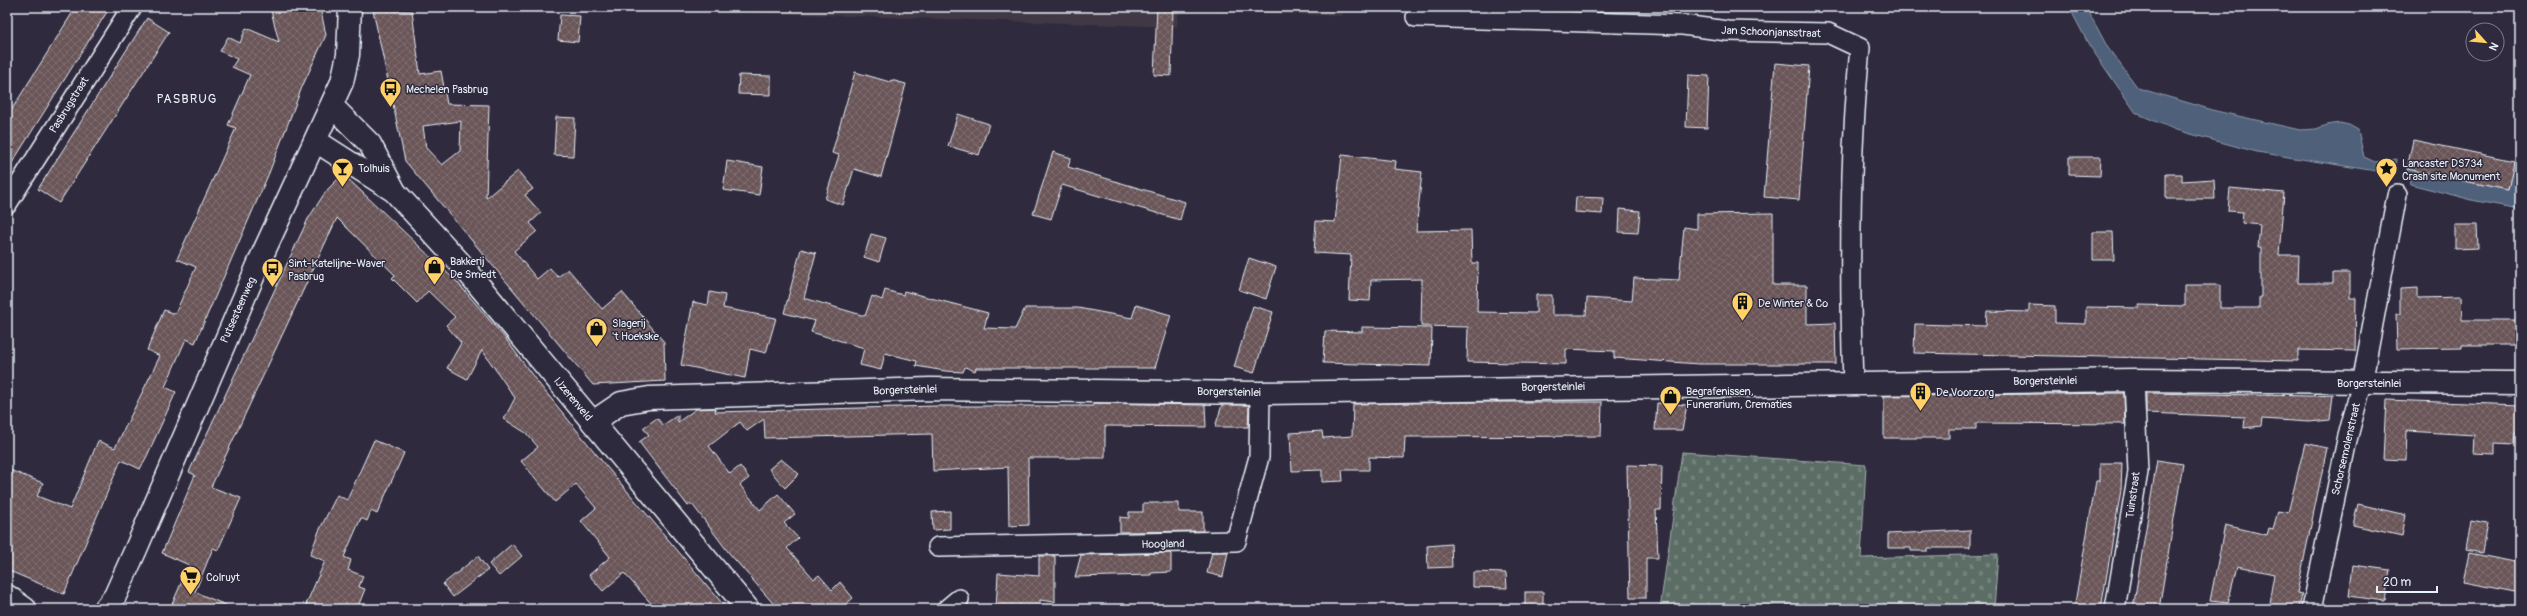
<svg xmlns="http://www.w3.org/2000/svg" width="2527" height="616" font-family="Pangolin,sans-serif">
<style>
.built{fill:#413745}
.cemetery{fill:url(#cemetery-stones);stroke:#a2afae}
.water{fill:#50607a;stroke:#8d9aac}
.building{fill:url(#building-cross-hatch);stroke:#e8f1f8;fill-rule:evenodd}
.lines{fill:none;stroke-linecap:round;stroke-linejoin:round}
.minor-casing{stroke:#e8f1f8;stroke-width:22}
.tertiary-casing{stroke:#e8f1f8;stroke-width:25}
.secondary-casing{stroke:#e8f1f8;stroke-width:25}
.primary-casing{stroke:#e8f1f8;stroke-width:25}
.minor{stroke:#2f2a3d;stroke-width:19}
.tertiary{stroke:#2f2a3d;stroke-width:22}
.secondary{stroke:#2f2a3d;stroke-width:22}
.primary{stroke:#2f2a3d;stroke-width:22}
.labels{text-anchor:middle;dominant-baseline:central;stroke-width:3;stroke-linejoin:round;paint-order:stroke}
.street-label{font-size:11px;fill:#e8f1f8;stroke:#2f2a3d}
.poi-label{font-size:11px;fill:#e8f1f8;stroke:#2f2a3d;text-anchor:start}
.quarter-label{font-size:13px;letter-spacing:1px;fill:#e8f1f8;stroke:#2f2a3d}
</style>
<defs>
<pattern id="cemetery-stones" width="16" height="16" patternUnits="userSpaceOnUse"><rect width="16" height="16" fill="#5b6d65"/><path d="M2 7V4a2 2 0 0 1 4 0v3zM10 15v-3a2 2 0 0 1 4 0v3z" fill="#73827c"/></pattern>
<pattern id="building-cross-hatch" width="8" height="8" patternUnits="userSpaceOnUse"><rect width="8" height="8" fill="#6a5558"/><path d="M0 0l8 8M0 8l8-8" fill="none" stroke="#7f6e71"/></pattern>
</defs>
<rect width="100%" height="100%" fill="#2f2a3d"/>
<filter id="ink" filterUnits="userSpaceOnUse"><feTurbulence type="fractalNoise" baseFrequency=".025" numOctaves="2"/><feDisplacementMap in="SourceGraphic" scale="8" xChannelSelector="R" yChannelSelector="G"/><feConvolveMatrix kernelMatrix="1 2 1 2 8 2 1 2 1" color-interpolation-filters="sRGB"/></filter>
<g filter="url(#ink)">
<polygon class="built" points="592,7 1344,7 1342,16 1179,10 1177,27"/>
<polygon class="cemetery" points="1682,452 1866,465 1861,558 1998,554 1994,609 1660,609"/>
<g class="water">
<polygon points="2069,7 2086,7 2108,48 2138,88 2216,111 2300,130 2316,129 2327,125 2340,123 2349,125 2358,130 2364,157 2375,162 2397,159 2395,174 2257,152 2176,130 2136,113 2089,45"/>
<polygon points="2514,161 2520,181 2520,209 2476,201 2410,184 2407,169 2423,172 2424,167 2450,178 2508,190"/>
</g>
<g class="building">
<polygon points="76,7 110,7 7,171 7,117"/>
<polygon points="270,7 320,7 326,35 302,87 269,173 195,343 186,339 165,387 176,392 147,456 140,469 121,460 64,594 7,570 7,469 43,483 37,496 70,509 98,441 115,448 160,356 147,350 164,310 175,314 196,267 177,259 236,128 228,125 250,75 232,67 237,59 220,51 228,37 240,43 246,28 279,42"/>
<polygon points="1157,7 1173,7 1171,76 1154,75"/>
<path d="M 373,10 L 412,11 L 420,74 L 441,71 L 447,104 L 489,105 L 486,198 L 518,171 L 533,189 L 525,195 L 541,213 L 530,223 L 537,231 L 514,251 L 537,279 L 550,268 L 558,277 L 568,269 L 602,309 L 622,292 L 664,342 L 665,381 L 593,385 L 405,161 ZM 461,121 L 460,151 L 442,165 L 426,148 L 423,126 Z"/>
<polygon points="560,15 580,16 578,42 558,40"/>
<polygon points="147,18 169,32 59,203 38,189"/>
<polygon points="1775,63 1809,66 1799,200 1764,197"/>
<polygon points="855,72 890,82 891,80 906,84 881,177 854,169 843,205 825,199 839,155 832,153"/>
<polygon points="739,75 771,76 771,95 738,94"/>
<polygon points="1688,75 1709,76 1707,128 1686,127"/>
<polygon points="958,114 989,124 979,155 948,146"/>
<polygon points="556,117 575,118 573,156 554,155"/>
<polygon points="2413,140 2514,161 2508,190 2407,169"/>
<polygon points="1053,152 1071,158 1068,167 1185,202 1180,220 1062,185 1051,219 1033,214"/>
<polygon points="1342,155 1396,161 1395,169 1422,172 1416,231 1471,230 1472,263 1478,263 1477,312 1536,313 1536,295 1552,295 1552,315 1586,315 1587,298 1632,301 1634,278 1679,280 1684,227 1697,229 1697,214 1773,213 1773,285 1807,285 1807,324 1835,323 1836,364 1699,364 1614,358 1614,351 1566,349 1566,364 1467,362 1468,327 1421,326 1422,279 1371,280 1370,301 1349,300 1351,255 1314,253 1316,221 1335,222"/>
<polygon points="2069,157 2101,157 2100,176 2069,175"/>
<polygon points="727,161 763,167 759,195 723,190"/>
<polygon points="343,174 458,283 505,338 535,379 606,466 727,609 656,609 624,573 603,591 589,575 610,557 581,521 596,508 576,484 555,502 521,461 538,447 526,433 504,419 515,398 482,350 467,379 447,368 461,343 446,325 455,317 428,291 417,303 392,278 395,275 337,218 211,487 241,498 218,550 213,548 195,592 235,609 170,609 189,565 162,553 195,475 189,472 308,219 326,191"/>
<polygon points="2166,174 2182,174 2182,181 2214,179 2215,199 2166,199"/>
<polygon points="2230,188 2284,193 2279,255 2299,255 2298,283 2333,283 2333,273 2350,273 2350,298 2356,298 2355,351 2298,350 2298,361 1914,353 1915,324 1986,326 1987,311 2029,312 2029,305 2055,306 2055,323 2086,324 2086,307 2139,308 2139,305 2185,306 2185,285 2220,285 2220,308 2259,308 2259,297 2261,297 2261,247 2258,247 2260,225 2242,223 2243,212 2228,211"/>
<polygon points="1576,197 1603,198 1602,214 1575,212"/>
<polygon points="1620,209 1640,211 1638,233 1619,232"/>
<polygon points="2455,225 2477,225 2478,248 2455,249"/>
<polygon points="2093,232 2113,232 2114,260 2093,260"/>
<polygon points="871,234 886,238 879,262 864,257"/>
<polygon points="801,249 816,253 804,298 865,316 872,296 882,300 885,290 903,295 904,291 988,313 984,328 1015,329 1025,308 1078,308 1132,318 1136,305 1171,315 1155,368 976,368 975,371 965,367 963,372 945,371 916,366 917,361 885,353 881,370 860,365 864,348 811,332 815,321 784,313"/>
<polygon points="1249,258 1276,267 1266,299 1239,290"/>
<polygon points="2418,288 2418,298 2461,297 2462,320 2520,320 2520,345 2462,345 2462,348 2397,349 2396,314 2400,314 2400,289"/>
<polygon points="710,292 725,295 723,308 776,318 766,353 750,349 745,378 681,365 693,302 708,305"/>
<polygon points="1253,306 1273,312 1254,373 1234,367"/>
<polygon points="1362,327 1432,328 1431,366 1323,363 1325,331 1362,332"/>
<polygon points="2124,393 2125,424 1976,423 1976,429 1949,429 1949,438 1884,438 1884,396"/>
<polygon points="2146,393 2311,396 2333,395 2330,420 2309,422 2262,419 2261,426 2244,428 2245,417 2146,413"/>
<polygon points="2386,400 2520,405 2520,432 2515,432 2514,444 2495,443 2495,454 2473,453 2474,435 2407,431 2406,460 2383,459"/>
<polygon points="1465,402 1602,402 1601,436 1405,437 1404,458 1369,457 1369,470 1342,470 1343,481 1322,482 1322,470 1292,471 1290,433 1322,431 1323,438 1352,436 1353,404"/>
<polygon points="1093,403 1205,405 1206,427 1105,426 1105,458 1028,458 1029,525 1009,526 1008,467 933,471 932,434 765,438 764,419 747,431 740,422 709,446 730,474 740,466 749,478 740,485 760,510 778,494 795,514 784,523 798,538 787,548 814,579 819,575 832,590 840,582 853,598 841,609 778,609 729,553 692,504 688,506 639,442 649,435 643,428 657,418 663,425 678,415 678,422 696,409 716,408 715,412 935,406 1093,406"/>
<polygon points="1657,403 1687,405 1682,430 1655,430"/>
<polygon points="1222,405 1249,405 1248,427 1215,427"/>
<polygon points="374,440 404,453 377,514 371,511 367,521 361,518 344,557 351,560 348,570 363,576 359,587 365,589 357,609 304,609 325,561 310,555 319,531 337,495 347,500"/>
<polygon points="2305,443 2327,448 2297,593 2302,594 2299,609 2268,609 2274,574 2237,566 2228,603 2210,601 2225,525 2267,535 2269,528 2273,529 2278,511 2288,513"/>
<polygon points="781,459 799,474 785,488 769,469"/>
<polygon points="2157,460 2183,464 2159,609 2133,609"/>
<polygon points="2100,463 2122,463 2121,490 2101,609 2074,609 2096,481 2100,481"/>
<polygon points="1627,465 1662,466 1661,510 1656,510 1658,558 1646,558 1646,598 1630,598"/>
<polygon points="1143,503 1179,503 1179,512 1203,512 1203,531 1120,532 1120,517 1129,518 1129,512 1143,512"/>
<polygon points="2358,504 2406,515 2402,536 2353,525"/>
<polygon points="950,511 950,529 933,530 932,512"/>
<polygon points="2471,520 2487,523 2482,553 2466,550"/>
<polygon points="1970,530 1970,548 1928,548 1928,551 1911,551 1911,548 1888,548 1888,534"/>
<polygon points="512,544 522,556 499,576 489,564"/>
<polygon points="1451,544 1452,567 1428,568 1427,546"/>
<polygon points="1212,552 1228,552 1223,577 1207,573"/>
<polygon points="1171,553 1171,572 1151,573 1151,575 1075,577 1081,555"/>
<polygon points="2469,553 2520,563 2520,593 2463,582"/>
<polygon points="478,556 488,570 453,597 443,584"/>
<polygon points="1039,556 1055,556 1055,602 1040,600 1040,608 996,609 998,573 1039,576"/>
<polygon points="2353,565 2390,570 2385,601 2349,596"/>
<polygon points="1473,572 1506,573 1507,588 1473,587"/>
<rect x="1525" y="592" width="18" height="17"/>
</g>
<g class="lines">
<defs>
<g id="minor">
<path d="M 1416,17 L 1683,25 L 1727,31 L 1828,33 L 1860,48 C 1849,160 1849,271 1853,383"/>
<polyline points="7,204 132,7"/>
<polyline points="938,547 1236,541 1259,457 1260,393"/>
<polyline points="947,609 959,599"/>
<polyline points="2115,609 2138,472 2134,380"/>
<polyline points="2312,609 2347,440 2362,383 2397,195"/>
</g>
<g id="tertiary">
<polyline points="332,106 370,144 394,190"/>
<polyline points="316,141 394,191 461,264 748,609"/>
<polyline points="593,422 621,403 649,398 930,389 1260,393 2134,380 2520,383"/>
</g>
<polyline id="secondary" points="105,609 115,596 136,549 265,249 342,82 348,55 350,7"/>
<polyline id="primary" points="7,596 25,609"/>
</defs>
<use href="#minor" class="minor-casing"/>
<use href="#tertiary" class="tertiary-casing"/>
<use href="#secondary" class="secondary-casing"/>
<use href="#primary" class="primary-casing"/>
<use href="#minor" class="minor"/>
<use href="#tertiary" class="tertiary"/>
<use href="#secondary" class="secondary"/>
<use href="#primary" class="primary"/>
</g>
</g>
<defs>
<symbol id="bus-pin" viewBox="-11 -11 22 30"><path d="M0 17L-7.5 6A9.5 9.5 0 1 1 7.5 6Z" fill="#ffd166" stroke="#2f2a3d"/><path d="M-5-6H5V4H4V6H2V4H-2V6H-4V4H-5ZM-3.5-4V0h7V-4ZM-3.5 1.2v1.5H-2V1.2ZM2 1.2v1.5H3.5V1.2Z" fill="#111"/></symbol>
<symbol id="bar-pin" viewBox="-11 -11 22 30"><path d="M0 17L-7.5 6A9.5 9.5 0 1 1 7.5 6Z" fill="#ffd166" stroke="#2f2a3d"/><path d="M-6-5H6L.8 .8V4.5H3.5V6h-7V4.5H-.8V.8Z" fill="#111"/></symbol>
<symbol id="sight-pin" viewBox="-11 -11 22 30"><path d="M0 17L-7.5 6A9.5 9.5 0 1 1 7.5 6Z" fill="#ffd166" stroke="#2f2a3d"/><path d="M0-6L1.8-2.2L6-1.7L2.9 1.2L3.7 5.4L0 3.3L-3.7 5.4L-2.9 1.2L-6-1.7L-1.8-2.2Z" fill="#111"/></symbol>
<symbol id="shop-pin" viewBox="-11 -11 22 30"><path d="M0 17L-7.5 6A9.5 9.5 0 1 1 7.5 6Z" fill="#ffd166" stroke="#2f2a3d"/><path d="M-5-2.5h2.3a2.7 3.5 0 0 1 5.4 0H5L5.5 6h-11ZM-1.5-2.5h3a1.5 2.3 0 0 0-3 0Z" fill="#111"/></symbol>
<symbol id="building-pin" viewBox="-11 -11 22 30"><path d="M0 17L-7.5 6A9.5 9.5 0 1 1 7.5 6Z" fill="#ffd166" stroke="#2f2a3d"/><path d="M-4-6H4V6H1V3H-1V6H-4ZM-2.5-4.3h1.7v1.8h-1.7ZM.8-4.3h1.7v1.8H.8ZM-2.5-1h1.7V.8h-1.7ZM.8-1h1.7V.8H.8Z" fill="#111"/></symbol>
<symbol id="supermarket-pin" viewBox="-11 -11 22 30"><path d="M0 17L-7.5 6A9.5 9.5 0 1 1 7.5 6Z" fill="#ffd166" stroke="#2f2a3d"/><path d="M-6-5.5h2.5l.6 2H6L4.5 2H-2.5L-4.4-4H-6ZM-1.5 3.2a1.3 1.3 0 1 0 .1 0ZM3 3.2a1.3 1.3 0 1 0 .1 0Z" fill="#111"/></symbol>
</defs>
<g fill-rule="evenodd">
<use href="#bus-pin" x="378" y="76" width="25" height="34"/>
<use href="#bar-pin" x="330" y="156" width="25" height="34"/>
<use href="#sight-pin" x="2374" y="156" width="25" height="34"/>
<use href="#shop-pin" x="422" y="254" width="25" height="34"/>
<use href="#bus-pin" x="260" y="256" width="25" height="34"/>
<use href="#building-pin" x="1730" y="290" width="25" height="34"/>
<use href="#shop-pin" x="584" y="316" width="25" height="34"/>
<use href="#building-pin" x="1908" y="380" width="25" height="34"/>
<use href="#shop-pin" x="1658" y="384" width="25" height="34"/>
<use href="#supermarket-pin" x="178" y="564" width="25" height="34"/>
</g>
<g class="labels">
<g class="street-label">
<text transform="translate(1771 32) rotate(2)">Jan Schoonjansstraat</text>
<text transform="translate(69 105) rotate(-58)">Pasbrugstraat</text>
<text transform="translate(238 310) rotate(-66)">Putsesteenweg</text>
<text transform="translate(2045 381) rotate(-1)">Borgersteinlei</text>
<text x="2369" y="383">Borgersteinlei</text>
<text transform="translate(1553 387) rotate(-1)">Borgersteinlei</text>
<text transform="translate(905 390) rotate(-2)">Borgersteinlei</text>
<text transform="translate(1229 392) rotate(1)">Borgersteinlei</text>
<text transform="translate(573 399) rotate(50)">IJzerenveld</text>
<text transform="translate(2346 449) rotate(-77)">Schorsemolenstraat</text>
<text transform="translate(2133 495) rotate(-82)">Tuinstraat</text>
<text transform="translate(1163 544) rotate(-1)">Hoogland</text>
</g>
<g class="poi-label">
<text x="406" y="89">Mechelen Pasbrug</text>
<text x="2402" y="163">Lancaster DS734<tspan x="2402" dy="13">Crash site Monument</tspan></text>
<text x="358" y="168">Tolhuis</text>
<text x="450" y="261">Bakkerij<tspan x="450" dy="13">De Smedt</tspan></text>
<text x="288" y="263">Sint-Katelijne-Waver<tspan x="288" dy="13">Pasbrug</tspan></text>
<text x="1758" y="303">De Winter &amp; Co</text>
<text x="612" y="323">Slagerij<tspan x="612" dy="13">'t Hoekske</tspan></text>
<text x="1686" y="391">Begrafenissen,<tspan x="1686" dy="13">Funerarium, Crematies</tspan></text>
<text x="1936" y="392">De Voorzorg</text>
<text x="206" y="577">Colruyt</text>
</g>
<g class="quarter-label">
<text x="187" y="99">PASBRUG</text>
</g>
</g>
<rect width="2527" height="616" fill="none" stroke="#2f2a3d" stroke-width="24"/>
<rect x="12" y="12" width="2503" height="592" fill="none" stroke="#e8f1f8" stroke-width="1.5" filter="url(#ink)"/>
<g transform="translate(2485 42) rotate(117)"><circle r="19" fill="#2f2a3d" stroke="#797a88"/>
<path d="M0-3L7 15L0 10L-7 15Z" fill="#ffd166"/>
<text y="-6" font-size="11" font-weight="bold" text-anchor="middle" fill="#e8f1f8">N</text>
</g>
<path d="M2377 586v6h60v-6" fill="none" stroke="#e8f1f8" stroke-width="2"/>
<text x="2383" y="586" font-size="12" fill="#e8f1f8" stroke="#2f2a3d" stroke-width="3" paint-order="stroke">20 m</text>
</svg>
